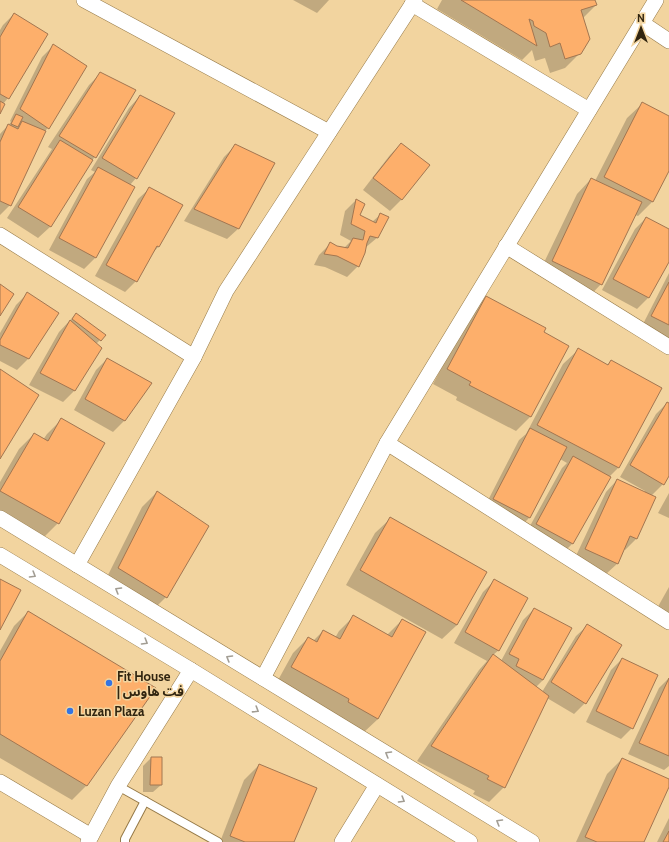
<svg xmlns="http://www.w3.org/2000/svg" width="669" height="842" font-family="Cabin,'Noto Sans Arabic',sans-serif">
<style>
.shadow{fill:#0003}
.building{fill:#fdaf6b;stroke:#a27651}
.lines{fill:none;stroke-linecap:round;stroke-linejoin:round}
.service-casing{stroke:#967a48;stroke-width:10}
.minor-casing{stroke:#967a48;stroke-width:16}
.service{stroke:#fff;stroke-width:8}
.minor{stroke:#fff;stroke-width:15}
.oneway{stroke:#a29d93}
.poi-dot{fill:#3574e2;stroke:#f2d49f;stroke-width:1.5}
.labels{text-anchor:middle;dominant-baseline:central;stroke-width:3;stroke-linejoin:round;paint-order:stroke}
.poi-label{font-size:13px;font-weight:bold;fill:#312510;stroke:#f2d49f;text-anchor:start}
</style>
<rect width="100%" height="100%" fill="#f2d49f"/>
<g class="shadow">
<polygon points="293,0 329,0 317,13"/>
<polygon points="442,0 594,0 596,5 583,18 580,53 565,68 550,73 545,58 535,61 532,50 522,60 437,9"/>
<polygon points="14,14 8,98 3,104 0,112 0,30 3,25"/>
<polygon points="53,46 48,128 44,132 10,205 0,215 0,134 11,122 10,121 42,57"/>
<polygon points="100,74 134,90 95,157 90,162 50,227 38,238 7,218 52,149 48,147 89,85"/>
<polygon points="140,96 136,178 130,185 133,187 95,258 84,269 49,250 87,179 95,172 91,170 129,108"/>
<polygon points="642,104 669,117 669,169 652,202 638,216 635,215 601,284 587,299 538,275 577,194 591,179 595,181 627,118"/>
<polygon points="401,144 429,165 401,200 390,211 363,190 390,155"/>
<polygon points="235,146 239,228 227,239 184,221 224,157"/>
<polygon points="150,188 159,246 151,255 136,281 125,292 95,276 138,199"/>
<polygon points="356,200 359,215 372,222 381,214 378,237 365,248 358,266 347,277 325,267 314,265 319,255 330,244 337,247 344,248 351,241 340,235 345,211"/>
<polygon points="646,218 669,230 669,260 648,298 637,309 602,290 635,229"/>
<polygon points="669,273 669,342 641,328"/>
<polygon points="27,294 29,358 17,370 0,361 0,333 16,305"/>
<polygon points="486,297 543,333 568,346 530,417 516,431 456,400 457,397 433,384 471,312"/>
<polygon points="76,314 100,340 96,344 100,348 74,391 63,402 29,385 59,332"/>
<polygon points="578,350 607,365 611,361 661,388 618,468 609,477 572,544 561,555 525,535 562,468 567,463 560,459 529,518 518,529 483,510 519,440 526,434 563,364"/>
<polygon points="107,359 151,383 124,421 113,432 74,410 96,370"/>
<polygon points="667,403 669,404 669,474 663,484 651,496 655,497 636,539 625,550 624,549 618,563 606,574 574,560 606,492 617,480 645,493 645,491 620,477 656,414"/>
<polygon points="62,419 58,523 43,538 0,513 0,482 19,449 34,434 43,440 47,434"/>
<polygon points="157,492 166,597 151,612 104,583 142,507"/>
<polygon points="669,493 669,518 658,513"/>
<polygon points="390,519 457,625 442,639 346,585 375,533"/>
<polygon points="494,581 499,650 493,655 501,661 523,620 534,609 570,628 543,680 536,687 542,692 576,636 588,625 585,703 574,714 547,698 504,787 489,802 473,794 475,791 417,761 479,670 487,661 454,643 483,592"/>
<polygon points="669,587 669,628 651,619"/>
<polygon points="28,612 154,688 86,786 72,800 0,758 0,651 14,626"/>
<polygon points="353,617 387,635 402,620 378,719 363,733 277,682 293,653 308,638 313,641 323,631 335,638 339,631"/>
<polygon points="622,659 632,728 621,739 586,722 611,670"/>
<polygon points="669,678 669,766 664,770 628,754 659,688"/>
<polygon points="151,758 161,758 161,785 153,792 143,792 143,766"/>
<polygon points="622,759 669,780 669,785 643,842 576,842 607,774"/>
<polygon points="259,765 293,842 220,842 244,780"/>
<polygon points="669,818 669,842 657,842"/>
</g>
<g class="building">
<polygon points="461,0 595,0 597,5 581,10 590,39 581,54 565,59 560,43 550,47 546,33 534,26 533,21 529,19 537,46"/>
<polygon points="14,13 48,34 9,99 0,94 0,37"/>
<polygon points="53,44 87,66 49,129 20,109"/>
<polygon points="100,72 136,90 96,158 59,136"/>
<polygon points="140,95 175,113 137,179 102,158"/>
<polygon points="0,101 5,104 0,114"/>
<polygon points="642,102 669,116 669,171 653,202 604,177"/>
<polygon points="16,114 23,117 18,127 11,124"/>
<polygon points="22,121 46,131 11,206 0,201 0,142 8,124 18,129"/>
<polygon points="60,140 93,160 51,227 18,207"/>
<polygon points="401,143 430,165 402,200 373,178"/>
<polygon points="235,144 275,163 239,229 194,209"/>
<polygon points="98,167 135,187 96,258 59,238"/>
<polygon points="591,178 642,202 602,285 552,261"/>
<polygon points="149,187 183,205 159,247 157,246 137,282 106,265"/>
<polygon points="356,199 365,204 360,215 376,223 380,213 389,217 378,238 370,236 367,243 365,253 359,267 337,256 324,254 330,242 337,246 348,248 353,238 363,240 365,231 351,224"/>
<polygon points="646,217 669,229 669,262 649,298 613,279"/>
<polygon points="669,282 669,325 651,316"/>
<polygon points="0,284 14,294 0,316"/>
<polygon points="27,292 59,313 29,359 0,345 0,340"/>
<polygon points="486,296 546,328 544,332 569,346 531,417 469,385 471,382 447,369"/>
<polygon points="76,313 106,335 101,341 72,319"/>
<polygon points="70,320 102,348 75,391 40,373"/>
<polygon points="578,348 608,365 611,360 662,388 619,468 537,425"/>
<polygon points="107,358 152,383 125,421 85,399"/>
<polygon points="0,369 39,395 0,459"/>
<polygon points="667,402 669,403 669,476 664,485 630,465"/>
<polygon points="61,418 105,443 59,524 0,491 34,433 48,441"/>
<polygon points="530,428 567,447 530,518 493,499"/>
<polygon points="573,456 611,477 573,544 536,524"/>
<polygon points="617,479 656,497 637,539 630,536 618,564 585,549"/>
<polygon points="157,491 209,526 167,598 118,568"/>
<polygon points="390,517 487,572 457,625 360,570"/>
<polygon points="0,579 21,590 0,630"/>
<polygon points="494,579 528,598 499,651 465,632"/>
<polygon points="534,608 572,628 543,680 516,666 519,659 509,654"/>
<polygon points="28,611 156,688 87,786 0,734 0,661"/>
<polygon points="353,615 392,637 402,619 426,632 378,719 348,702 349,699 291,667 308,637 317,642 323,630 340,639"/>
<polygon points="587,624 622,645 586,704 551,682"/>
<polygon points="493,654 549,696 505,788 487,779 489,776 431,746"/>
<polygon points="622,658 658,675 633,729 596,711"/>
<polygon points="669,678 669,756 639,743"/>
<polygon points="151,757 162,757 162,785 150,785"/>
<polygon points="622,758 669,779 669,787 644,842 597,842 585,837"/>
<polygon points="259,764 317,788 294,842 245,842 230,836"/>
<polygon points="669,831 669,842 663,842"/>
</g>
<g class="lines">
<defs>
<g id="service">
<polyline points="118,786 218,842"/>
<polyline points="125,842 125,839 145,801"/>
</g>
<g id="minor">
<polyline points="84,0 329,132"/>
<polyline points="412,4 589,110"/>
<polyline points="642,23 669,41"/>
<polyline points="0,235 194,357"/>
<polyline points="506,246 669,347"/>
<polyline points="387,443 669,622"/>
<polyline points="0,518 532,842"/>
<polyline points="0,555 191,670 470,842"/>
<polyline points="77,565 194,357 226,291 415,0"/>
<polyline points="263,678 387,443 656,0"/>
<polyline points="0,782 91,836"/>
<polyline points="88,842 118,786 191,670"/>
<polyline points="342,842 377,785"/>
</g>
</defs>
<use href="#service" class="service-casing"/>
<use href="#minor" class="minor-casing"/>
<use href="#service" class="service"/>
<use href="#minor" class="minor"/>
</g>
<defs><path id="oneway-chevron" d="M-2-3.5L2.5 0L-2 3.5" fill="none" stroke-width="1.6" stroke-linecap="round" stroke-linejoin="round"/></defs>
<g class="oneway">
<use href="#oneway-chevron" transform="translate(33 575) rotate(31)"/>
<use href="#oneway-chevron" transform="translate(118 590) rotate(-149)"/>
<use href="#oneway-chevron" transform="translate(145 642) rotate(31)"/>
<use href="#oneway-chevron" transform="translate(229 658) rotate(-149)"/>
<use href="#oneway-chevron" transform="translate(256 710) rotate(32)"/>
<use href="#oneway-chevron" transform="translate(388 754) rotate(-149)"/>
<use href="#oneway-chevron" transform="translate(402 800) rotate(31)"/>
<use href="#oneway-chevron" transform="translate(499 822) rotate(-149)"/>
</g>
<g class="poi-dot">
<circle cx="109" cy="683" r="4"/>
<circle cx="70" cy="711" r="4"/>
</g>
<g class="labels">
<g class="poi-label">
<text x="117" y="676">Fit House<tspan x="117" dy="15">| فت هاوس</tspan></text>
<text x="78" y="711">Luzan Plaza</text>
</g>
</g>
<g transform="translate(641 28)" stroke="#f2d49f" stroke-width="3" paint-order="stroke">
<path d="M0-3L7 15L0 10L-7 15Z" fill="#312510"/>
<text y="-6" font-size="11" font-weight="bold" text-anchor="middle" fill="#312510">N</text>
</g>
</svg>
